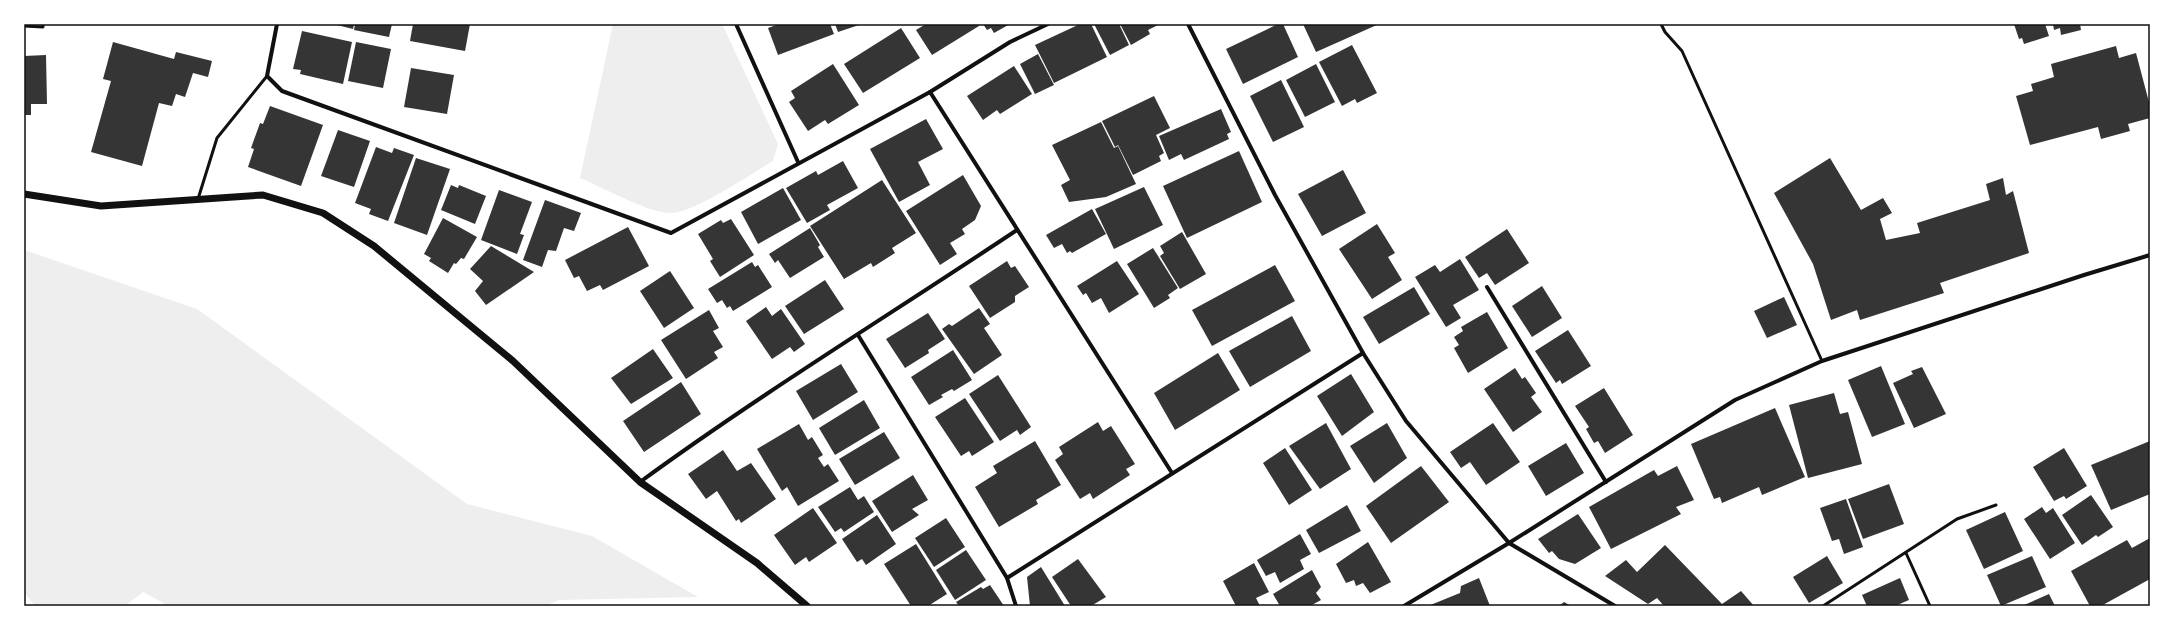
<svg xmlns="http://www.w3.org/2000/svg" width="2174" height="630" font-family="'PT Sans Narrow',sans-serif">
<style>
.green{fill:#eee}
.building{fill:#353535}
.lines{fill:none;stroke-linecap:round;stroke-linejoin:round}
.service{stroke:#111;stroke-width:3}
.minor{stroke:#111;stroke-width:4}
.tertiary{stroke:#111;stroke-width:7}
.neatline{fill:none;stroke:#111;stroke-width:1.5}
</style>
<rect width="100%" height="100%" fill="#fff"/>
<g class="green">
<path d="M 613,24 L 720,24 L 724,28 L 778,144 L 773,161 C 751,174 691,215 669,213 C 647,212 602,187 580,178 Z"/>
<polygon points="24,250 197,309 467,504 592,536 698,597 559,600 545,606 169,606 143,592 125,606 35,606 24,592"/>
</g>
<g class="building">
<polygon points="333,24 354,24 353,29"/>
<polygon points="355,24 392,24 389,37 354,30"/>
<polygon points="413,24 470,24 465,51 410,41"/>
<polygon points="779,24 830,24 834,34 778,55 768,28"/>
<polygon points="835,24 862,24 838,32"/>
<polygon points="926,24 978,24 979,26 932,55 916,30"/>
<polygon points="983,24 1010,24 994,33 991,28 987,30"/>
<polygon points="1080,24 1091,24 1107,57 1054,83 1035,45"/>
<polygon points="1094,24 1119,24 1129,45 1110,55"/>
<polygon points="1120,24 1160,24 1148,30 1150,34 1131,45"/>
<polygon points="1278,24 1283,24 1298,57 1243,84 1226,49"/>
<polygon points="1303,24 1379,24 1316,52"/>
<polygon points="2014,24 2045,24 2049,36 2024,44 2022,38 2019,39"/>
<polygon points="2053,24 2080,24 2081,30 2061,35 2060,28 2054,30"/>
<polygon points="901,28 920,58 863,93 844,64"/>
<polygon points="302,31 352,42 343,84 300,74 301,70 293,69"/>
<polygon points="113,42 174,59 176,52 212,61 208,77 193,73 185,97 176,94 172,106 159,103 142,166 91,152 111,81 103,79"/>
<polygon points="356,42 391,49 383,88 348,81"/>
<polygon points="1352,45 1377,93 1357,103 1355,99 1342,106 1319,62"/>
<polygon points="2116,46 2119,58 2136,53 2150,106 2150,118 2128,124 2130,131 2101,139 2098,127 2030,145 2016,96 2033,91 2031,84 2054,77 2051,64"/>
<polygon points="1038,54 1054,85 1035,94 1020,64"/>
<polygon points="46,55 47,104 31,104 31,115 24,115 24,56"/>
<polygon points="833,64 859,105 828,124 825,120 808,131 789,102 795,98 791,91"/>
<polygon points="1316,64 1335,102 1305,117 1286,80"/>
<polygon points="1014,66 1032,94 1000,114 997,110 983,120 967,96"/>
<polygon points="411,68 454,75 447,114 404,107"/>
<polygon points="1281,80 1304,127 1273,142 1250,96"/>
<polygon points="1154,96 1170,128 1156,135 1164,153 1159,156 1161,161 1133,175 1118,145 1115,147 1102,121"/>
<polygon points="270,106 323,125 301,186 248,167 254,149 251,148 260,123 263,124"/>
<polygon points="1221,109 1231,132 1227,134 1229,139 1184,160 1181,154 1169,160 1159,136"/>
<polygon points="926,119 943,149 918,162 930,185 899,202 870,149"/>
<polygon points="1101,122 1114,148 1118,146 1136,184 1106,197 1069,202 1061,185 1070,180 1052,145"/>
<polygon points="338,130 370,141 354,187 321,176"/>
<polygon points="376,147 392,153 394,148 414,155 388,221 369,214 371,209 355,203"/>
<polygon points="1239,151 1262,202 1187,238 1163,186"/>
<polygon points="416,158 450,169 427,235 394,223"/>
<polygon points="1830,158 1861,210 1883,198 1892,213 1880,219 1886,240 1920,233 1917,223 1990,200 1986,184 2003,178 2006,195 2013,191 2029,253 1940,283 1944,293 1860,320 1857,310 1831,320 1813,264 1774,193"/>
<polygon points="843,161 858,188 827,205 830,210 807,223 786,188 816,171 818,175"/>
<polygon points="1343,170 1366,213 1322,236 1298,194"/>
<polygon points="963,175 981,206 975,220 962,229 965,234 950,243 957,254 940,265 906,211"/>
<polygon points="882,180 916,233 892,248 895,253 873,267 871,263 844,279 810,226"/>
<polygon points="451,185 458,188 459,185 486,196 475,224 441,210"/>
<polygon points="1144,187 1163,225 1114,249 1095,209"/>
<polygon points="783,188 801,220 758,244 741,212"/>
<polygon points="499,190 532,202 520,234 524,235 517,254 481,240"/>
<polygon points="545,200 581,213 574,231 564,228 556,251 548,250 542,267 523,260"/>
<polygon points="1092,209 1106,234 1072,253 1070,251 1067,253 1062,244 1054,248 1046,235"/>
<polygon points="443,218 477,237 464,259 461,258 456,264 454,263 448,273 429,261 431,258 424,254"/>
<polygon points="731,219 754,255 720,277 710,261 713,259 698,234 721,220 723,223"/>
<polygon points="1377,224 1395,253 1388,257 1402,280 1372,299 1339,249"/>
<polygon points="628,227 649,266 603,290 600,285 587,291 579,276 574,278 565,260"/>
<polygon points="810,228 820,245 818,247 824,257 790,278 778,260 775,263 769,254"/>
<polygon points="1507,229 1529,263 1495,285 1487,273 1479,278 1465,257"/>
<polygon points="1182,232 1206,274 1180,289 1160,256 1164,253 1160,246"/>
<polygon points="491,246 534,272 486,305 475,291 483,281 470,269"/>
<polygon points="1153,248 1178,288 1168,295 1170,298 1154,308 1127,264"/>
<polygon points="1460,259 1479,290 1453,305 1461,318 1446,327 1415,277 1435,265 1440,272"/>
<polygon points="1007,261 1011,268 1015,266 1029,287 1015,296 1015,302 990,318 969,286"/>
<polygon points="1117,261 1139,294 1109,313 1101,298 1092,303 1086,293 1083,295 1077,286"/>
<polygon points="752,262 755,267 758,265 772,287 733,311 730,306 727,308 722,300 717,303 708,289"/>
<polygon points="1275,265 1295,301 1212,346 1192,310"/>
<polygon points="670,271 694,308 664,328 640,291"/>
<polygon points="825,280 844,309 804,334 785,306"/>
<polygon points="1542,286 1562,318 1532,337 1512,306"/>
<polygon points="1414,287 1430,314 1379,344 1363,317"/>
<polygon points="1784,297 1797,325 1767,338 1754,311"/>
<polygon points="766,307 772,316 781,309 805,344 794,352 790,347 772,359 746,321"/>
<polygon points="979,308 990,324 984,328 1002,355 974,374 942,329 949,324 952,326"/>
<polygon points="709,310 719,328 713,331 723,347 714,352 718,358 686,379 661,340"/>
<polygon points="1487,312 1508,348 1468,373 1454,348 1459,345 1454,337 1463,331 1461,327"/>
<polygon points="928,313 945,339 928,350 929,353 905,368 886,339"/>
<polygon points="1292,316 1311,351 1250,387 1229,351"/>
<polygon points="1568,330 1591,366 1562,384 1560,380 1556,383 1535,351"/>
<polygon points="653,349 673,378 631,404 611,378"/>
<polygon points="953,350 972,380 954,391 952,389 941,395 943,397 929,405 911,377"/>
<polygon points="1218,353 1240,390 1175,430 1154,393"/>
<polygon points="841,364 858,392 813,420 796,391"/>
<polygon points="1881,366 1905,424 1872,437 1848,380"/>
<polygon points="1922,367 1946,414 1914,428 1893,383 1913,374 1911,371"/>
<polygon points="1515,368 1522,379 1525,377 1536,393 1531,397 1542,412 1513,432 1484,389"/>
<polygon points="1351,374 1374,412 1342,436 1317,396"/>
<polygon points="998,375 1031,427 1020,435 1017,430 1000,441 969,394"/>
<polygon points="681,382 701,414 644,452 623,421"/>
<polygon points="1604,388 1633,435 1605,453 1598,441 1594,443 1586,429 1589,427 1575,406"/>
<polygon points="1834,393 1840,414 1848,412 1862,464 1808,478 1789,405"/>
<polygon points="965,398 994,442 972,456 969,451 961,456 935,417"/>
<polygon points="864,400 880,428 835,455 819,428"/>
<polygon points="1775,408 1805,477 1762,495 1759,487 1722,503 1720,497 1714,499 1691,444"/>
<polygon points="1098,422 1103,431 1111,426 1135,464 1126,469 1130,475 1093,499 1090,493 1080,499 1055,460 1063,454 1059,447"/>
<polygon points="1326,423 1351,469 1320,489 1289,446"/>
<polygon points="1387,423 1407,458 1374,483 1350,446"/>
<polygon points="1493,423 1520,462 1486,485 1470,462 1461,468 1450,452"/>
<polygon points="799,424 808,440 812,437 823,455 818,458 824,467 828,464 839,481 798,506 787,487 782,491 757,449"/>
<polygon points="884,432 900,458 855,485 839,459"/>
<polygon points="1035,441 1061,485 1036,500 1038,504 999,527 975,487 997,473 993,466"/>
<polygon points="2150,441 2150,494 2111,510 2091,465"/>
<polygon points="1566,443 1584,473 1546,496 1528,466"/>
<polygon points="1285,448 1312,490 1289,505 1263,463"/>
<polygon points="2064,448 2087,486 2066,499 2064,496 2054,501 2033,467"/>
<polygon points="723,450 737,471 751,463 776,499 741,523 739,519 736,521 717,491 706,499 688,474"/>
<polygon points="1421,466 1449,502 1391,543 1366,506"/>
<polygon points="1677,466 1694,500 1676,507 1681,514 1611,549 1589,507 1654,470 1658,476"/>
<polygon points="913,475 928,500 912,509 919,515 892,532 872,501"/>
<polygon points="1889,484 1904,524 1863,539 1848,499"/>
<polygon points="850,487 858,500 864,496 874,512 844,532 841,528 835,532 818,507"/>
<polygon points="2091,495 2113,527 2098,537 2096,535 2082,545 2062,515"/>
<polygon points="1846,499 1863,547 1844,554 1839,539 1832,541 1820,508"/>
<polygon points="1347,505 1361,531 1319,553 1306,530"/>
<polygon points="2042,507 2046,513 2053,508 2075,543 2050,559 2024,519"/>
<polygon points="813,508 837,543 809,562 806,557 795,565 774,535"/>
<polygon points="2005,512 2023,551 1984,569 1966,530"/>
<polygon points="1578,514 1601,548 1575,564 1559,559 1552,551 1549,553 1538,539"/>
<polygon points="877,515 896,544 866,565 862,559 857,562 842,539"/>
<polygon points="946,518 965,547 934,567 915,538"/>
<polygon points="1300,534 1311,554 1300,560 1304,569 1280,583 1275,572 1266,576 1257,560"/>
<polygon points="2150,538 2150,579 2101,606 2090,606 2071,571 2127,540 2132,548"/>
<polygon points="1368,542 1391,582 1370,593 1363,583 1356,586 1354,580 1346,583 1336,564"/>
<polygon points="916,544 947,594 928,606 911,606 884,564"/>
<polygon points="1665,545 1722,604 1741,591 1754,606 1664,606 1657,598 1648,604 1605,576 1626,560 1637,572"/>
<polygon points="966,550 986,580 955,600 936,570"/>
<polygon points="1827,556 1843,583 1809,603 1793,577"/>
<polygon points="2032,556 2046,587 2001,606 1987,575"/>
<polygon points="1078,559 1106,597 1091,606 1071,606 1052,577"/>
<polygon points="1254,563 1269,592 1256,598 1260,606 1236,606 1223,581"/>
<polygon points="1041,567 1065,606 1030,606 1027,577"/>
<polygon points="1312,570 1321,587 1316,593 1321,600 1310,606 1280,606 1273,594"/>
<polygon points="1479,578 1490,606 1428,606 1460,593 1461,586"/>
<polygon points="1900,578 1909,600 1895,606 1867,606 1862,595"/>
<polygon points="990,585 1004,606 959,606 956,602 981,587 983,589"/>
<polygon points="2049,594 2055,606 2022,606"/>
<polygon points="1564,602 1571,606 1559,606"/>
</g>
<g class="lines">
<g class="service">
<polyline points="1661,24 1665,32 1682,51 1822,361"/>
<polyline points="24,26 43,27 43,24"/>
<polyline points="198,199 217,138 267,76"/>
<polyline points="1906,553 1930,606"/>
<polyline points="1823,606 1957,519 1996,505"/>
</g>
<g class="minor">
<polyline points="277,24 267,76 282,91 671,233 930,92 1010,42 1048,24"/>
<polyline points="736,24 798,162"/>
<polyline points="1188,24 1275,195 1363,353 1406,421 1509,543 1615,606"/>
<polyline points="930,92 1172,473"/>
<polyline points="1487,287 1606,482"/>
<polyline points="858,335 1007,578 1016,606"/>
<path d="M 640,482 C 762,393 891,314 1017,230"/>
<polyline points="1007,578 1363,353"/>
<polyline points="1404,606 1509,543 1735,400 1822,361 2084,275 2150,255"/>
</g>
<polyline class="tertiary" points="24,194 101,206 263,195 323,213 374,246 513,361 640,482 757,563 807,606"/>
</g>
<rect width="2174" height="630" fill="none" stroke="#ffffff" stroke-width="50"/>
<rect x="25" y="25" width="2124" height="580" class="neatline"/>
</svg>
